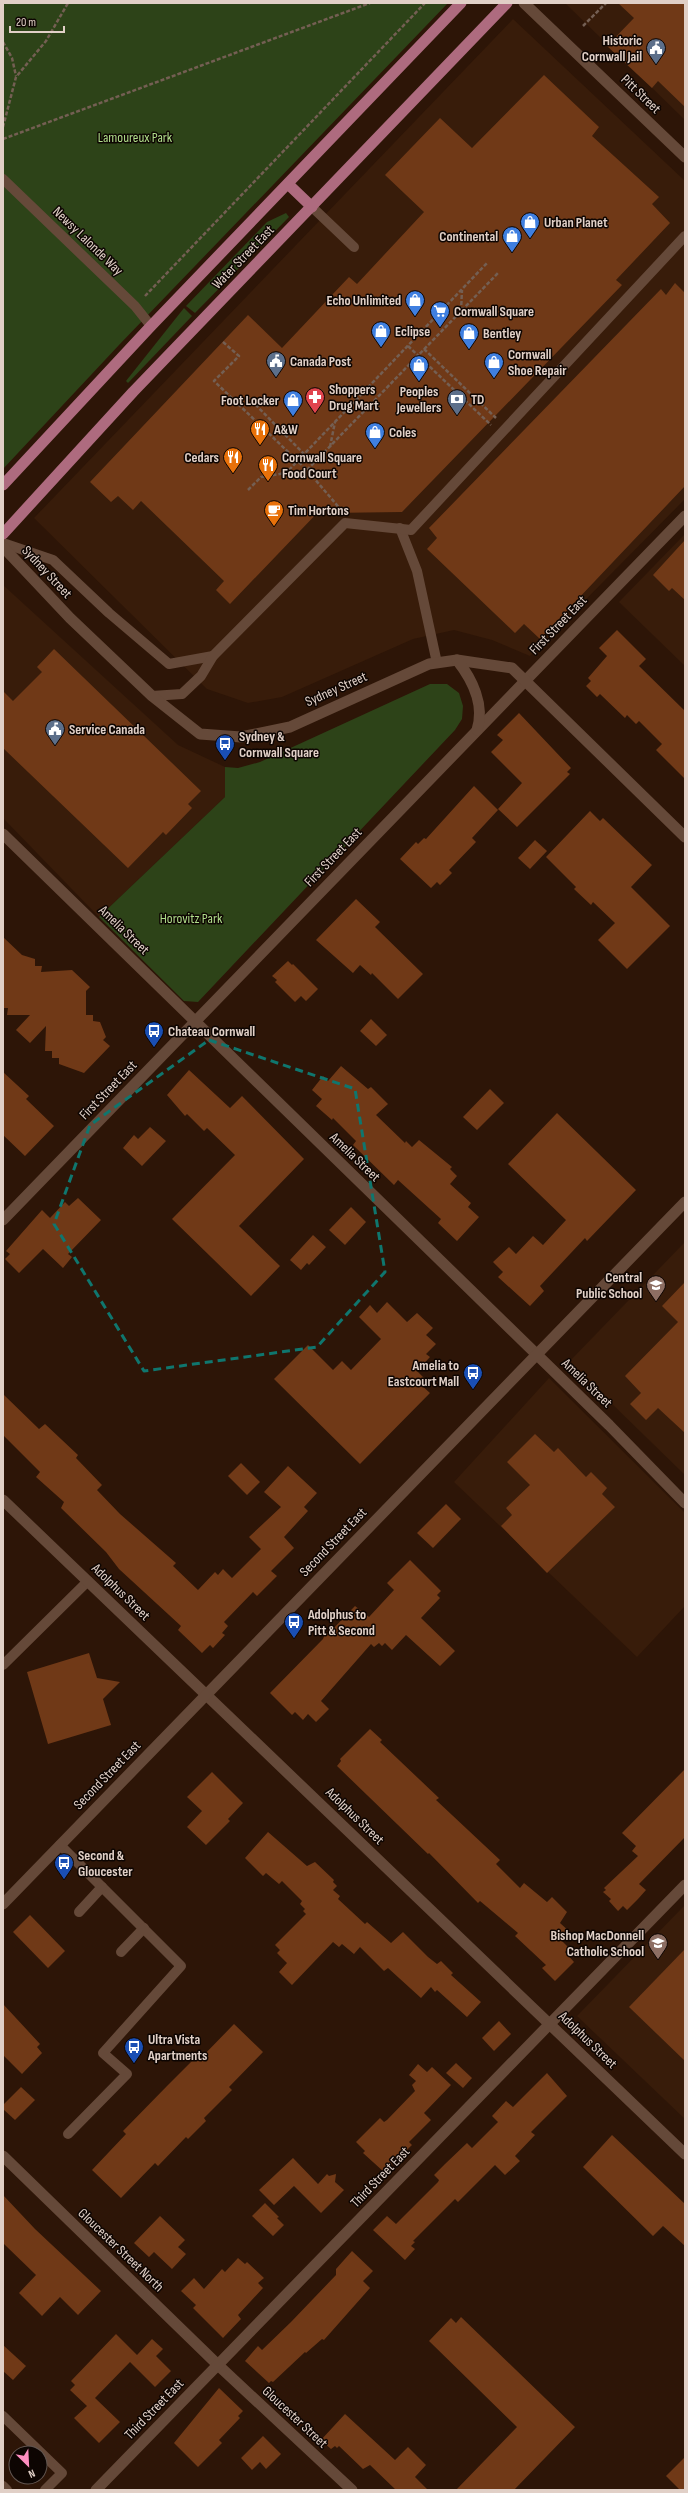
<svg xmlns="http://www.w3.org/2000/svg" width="688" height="2493" font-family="'Sofia Sans Condensed',sans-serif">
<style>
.built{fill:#381c0a}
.green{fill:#2d4318}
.building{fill:#703917}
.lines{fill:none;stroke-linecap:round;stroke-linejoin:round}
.path{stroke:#745f53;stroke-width:2.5;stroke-dasharray:4 2;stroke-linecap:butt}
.service{stroke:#654939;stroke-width:10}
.minor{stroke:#654939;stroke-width:11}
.tertiary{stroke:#654939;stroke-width:11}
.secondary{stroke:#654939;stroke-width:11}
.primary{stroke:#ae6b7f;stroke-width:11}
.marked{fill:none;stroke:#0f766e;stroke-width:3;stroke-dasharray:8 5;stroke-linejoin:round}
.labels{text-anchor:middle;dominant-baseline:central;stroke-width:3;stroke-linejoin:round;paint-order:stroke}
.poi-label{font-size:14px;font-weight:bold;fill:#e1d0c7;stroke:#0d0502;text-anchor:start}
.street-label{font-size:14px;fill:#e1d0c7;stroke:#0d0502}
.park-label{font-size:14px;fill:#b1de8b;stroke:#0d0502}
</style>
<rect width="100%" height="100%" fill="#2d1507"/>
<g class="built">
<polygon points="565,3 685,3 685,120"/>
<polygon points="513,19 685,181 685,499 530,656 492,640 454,630 413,639 282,697 248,703 207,689 34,518"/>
<polygon points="685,534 685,666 619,602"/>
<polygon points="3,585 178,745 225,767 225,797 99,917 3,818"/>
<polygon points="685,1242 685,1475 569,1362"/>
<polygon points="549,1378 685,1513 685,1606 637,1657 454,1482"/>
<polygon points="685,1905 685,2119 577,2016"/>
</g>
<g class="green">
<polygon points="3,3 448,3 119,345 3,469"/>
<polygon points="286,213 289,217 195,313 186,306 267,222"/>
<polygon points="184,308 192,316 128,383 126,381"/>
<polygon points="430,684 447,684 459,693 463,706 462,719 455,730 198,1002 184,1001 99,917 225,797 225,767 238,768 260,762"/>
</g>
<g class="building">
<polygon points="618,3 685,3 685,107 658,81 652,88 607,46 634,18"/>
<polygon points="544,75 599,127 592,136 659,197 652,204 670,223 616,280 622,285 402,512 328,513 322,508 230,604 216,590 224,581 141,501 133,510 118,496 111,502 90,482 248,315 282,348 349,277 357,284 424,212 385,175 440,118 472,148"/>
<polygon points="675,283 685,293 685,486 540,639 524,624 515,633 427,549 437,538 429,528 661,289 666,295"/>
<polygon points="685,540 685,600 672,588 669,591 653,575"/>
<polygon points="617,630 646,659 639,666 685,711 685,779 656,750 662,744 639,721 636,724 627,715 625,718 600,694 597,697 586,686 591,681 588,678 607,656 599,648"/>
<polygon points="54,649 201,791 188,804 192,808 166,835 163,832 128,868 3,748 3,691 13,701 42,672 37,667"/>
<polygon points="519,713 571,768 567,772 570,774 517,827 498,809 522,783 491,752 503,740 497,735"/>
<polygon points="474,786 498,810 472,838 476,842 449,870 452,873 440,885 437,882 431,888 400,859 416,842 418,844 424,838 426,839"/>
<polygon points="590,811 600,821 603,818 652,865 631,887 670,926 627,969 598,940 615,923 593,902 591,905 574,889 576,887 546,857"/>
<polygon points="535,840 547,851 530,869 518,858"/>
<polygon points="356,899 380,922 375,927 423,974 398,999 372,973 371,975 360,965 353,973 316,940"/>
<polygon points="3,937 22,955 35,959 35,966 42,966 41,972 72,970 90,987 86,991 86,1015 93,1015 93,1021 100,1022 106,1037 103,1040 110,1046 84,1073 59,1064 59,1058 52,1058 52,1051 45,1051 46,1026 30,1043 16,1030 30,1015 7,1015 8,1008 3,1008"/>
<polygon points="288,961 292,965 293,964 318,989 306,1001 301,996 295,1002 275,982 277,980 272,976"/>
<polygon points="371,1019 387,1035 376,1046 360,1031"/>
<polygon points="341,1066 368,1089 371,1087 388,1104 376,1115 405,1143 406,1141 412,1147 419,1140 452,1167 450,1169 457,1176 450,1184 471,1203 468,1207 479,1217 457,1241 438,1223 441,1219 398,1180 394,1185 353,1145 356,1141 333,1118 332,1120 316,1106 322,1099 312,1090 323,1076 328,1081"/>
<polygon points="189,1070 230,1108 242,1096 304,1159 239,1226 280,1266 251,1296 172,1219 235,1155 207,1128 204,1131 187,1114 185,1116 167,1095"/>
<polygon points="3,1072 29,1096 26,1099 54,1126 25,1156 3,1135"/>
<polygon points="490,1089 504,1103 477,1130 463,1117"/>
<polygon points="557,1113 636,1190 587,1241 585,1238 540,1286 544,1291 530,1306 498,1277 503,1272 493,1262 509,1247 516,1254 533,1236 543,1245 566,1220 508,1164"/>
<polygon points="150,1127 166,1141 142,1166 123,1148 134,1135 138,1139"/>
<polygon points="78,1198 101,1220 68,1254 72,1257 63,1268 43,1249 19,1273 5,1259 10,1254 6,1251 42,1210 50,1218 65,1202 69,1206"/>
<polygon points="351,1207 366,1222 345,1245 329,1230"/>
<polygon points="313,1235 326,1247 309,1265 307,1263 301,1270 290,1260"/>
<polygon points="685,1282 685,1433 658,1408 646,1420 630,1404 641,1393 625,1376 678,1322 662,1306"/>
<polygon points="387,1302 407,1322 417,1313 433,1328 426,1335 436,1344 426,1354 430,1357 417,1371 425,1379 420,1384 430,1393 360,1464 274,1379 308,1345 333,1370 342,1361 351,1370 381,1339 359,1317 370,1305 377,1313"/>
<polygon points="3,1394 39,1429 45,1424 78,1455 76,1458 102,1485 97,1490 120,1514 176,1563 173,1566 198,1590 215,1572 218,1575 223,1569 232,1578 261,1549 249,1537 281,1507 264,1492 288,1466 317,1493 304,1507 308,1511 284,1537 294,1548 271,1571 277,1576 257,1596 253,1592 224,1622 228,1626 222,1633 225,1635 213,1648 210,1645 202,1653 178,1630 181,1626 119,1569 106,1552 61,1508 64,1502 36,1477 40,1472 3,1435"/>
<polygon points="535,1434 554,1452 558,1448 586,1477 591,1472 607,1488 602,1494 615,1507 547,1573 501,1526 512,1515 506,1508 530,1485 507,1462"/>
<polygon points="241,1463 260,1482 247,1495 228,1476"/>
<polygon points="446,1504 461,1519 433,1548 417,1533"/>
<polygon points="410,1560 441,1591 437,1595 440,1598 421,1618 455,1651 440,1666 406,1635 392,1650 385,1643 382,1646 379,1643 374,1647 371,1644 321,1701 329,1709 316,1722 308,1714 303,1720 295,1712 292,1715 270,1693 323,1639 325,1634 330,1632 355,1606 369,1617 394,1590 387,1583"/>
<polygon points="89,1653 97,1678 120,1682 103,1699 111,1725 48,1744 27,1672"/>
<polygon points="370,1729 382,1740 380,1742 439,1798 436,1800 500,1860 496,1864 520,1888 524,1883 547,1902 552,1897 567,1912 560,1923 570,1932 561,1940 569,1948 565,1952 574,1962 555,1981 542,1968 546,1965 515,1936 518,1933 480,1901 478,1903 429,1853 428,1854 337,1766 341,1761 340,1759"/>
<polygon points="685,1769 685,1837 639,1884 646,1890 638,1899 627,1910 623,1906 618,1911 609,1901 611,1899 603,1892 606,1890 604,1888 638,1856 632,1851 636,1846 622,1833"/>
<polygon points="212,1772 243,1803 228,1819 230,1821 206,1845 187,1827 202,1811 187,1797"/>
<polygon points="268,1832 307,1866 315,1862 334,1880 333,1882 337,1886 333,1890 340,1896 338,1899 365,1924 367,1922 391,1943 403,1932 428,1957 437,1964 441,1961 453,1973 451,1975 481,2002 467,2017 437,1990 435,1992 431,1987 421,1998 388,1968 384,1971 360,1947 354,1954 342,1944 339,1947 333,1942 292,1985 279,1972 287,1963 277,1953 280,1950 275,1945 306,1914 303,1911 305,1909 300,1904 302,1901 282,1881 279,1884 266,1873 263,1876 245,1858"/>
<polygon points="30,1915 65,1951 48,1968 13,1932"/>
<polygon points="685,1949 685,2061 629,2007"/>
<polygon points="3,2004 40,2044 37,2047 42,2053 22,2074 3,2055"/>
<polygon points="499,2021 511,2034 494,2051 482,2038"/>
<polygon points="234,2024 263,2052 229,2087 232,2090 204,2118 206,2121 188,2139 186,2137 158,2166 155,2163 121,2198 92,2170 126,2134 123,2131 167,2086 197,2056 200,2059"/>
<polygon points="456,2063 472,2078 463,2088 446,2073"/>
<polygon points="418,2064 427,2072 432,2067 451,2085 424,2113 431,2120 409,2142 412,2145 384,2172 363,2153 365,2151 356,2142 380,2118 384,2122 387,2120 415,2091 412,2085 416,2081 409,2075"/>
<polygon points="547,2073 567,2096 531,2132 535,2135 515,2156 520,2161 505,2175 495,2165 458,2202 455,2199 413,2241 415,2242 411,2246 415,2249 405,2260 373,2230 387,2216 396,2224 438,2182 439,2180 434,2175 445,2164 467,2143 472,2148 498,2122 492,2116 506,2101 513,2107"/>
<polygon points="21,2087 35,2100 15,2120 3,2109 3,2105"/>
<polygon points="612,2135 685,2204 685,2246 663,2226 653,2236 583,2167"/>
<polygon points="293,2158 318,2184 327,2174 329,2176 336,2174 335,2182 344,2190 321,2213 294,2186 274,2205 259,2190"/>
<polygon points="3,2195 35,2229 101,2291 78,2315 60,2297 42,2316 19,2293 36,2275 3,2243"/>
<polygon points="265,2203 279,2217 277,2218 284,2225 273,2236 252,2216"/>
<polygon points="160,2216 185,2240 178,2247 186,2254 172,2269 154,2252 149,2257 134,2243"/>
<polygon points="352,2251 373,2271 363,2281 370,2288 324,2340 322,2339 306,2353 305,2352 273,2382 271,2381 269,2383 245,2361 258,2346 262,2350 291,2322 336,2275 336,2269"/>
<polygon points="238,2258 245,2264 247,2262 264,2278 258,2283 263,2288 238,2315 241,2319 223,2338 193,2308 196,2305 181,2291 194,2278 204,2289 222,2269 225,2272"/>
<polygon points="461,2317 575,2427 514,2490 456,2490 517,2427 429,2341 451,2318 456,2323"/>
<polygon points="116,2334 137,2355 152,2339 163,2349 156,2356 171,2371 155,2387 130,2362 95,2398 120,2422 99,2443 74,2418 87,2406 70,2390 75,2385 71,2381"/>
<polygon points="3,2345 26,2366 13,2380 3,2371"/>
<polygon points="219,2388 243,2411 238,2416 240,2418 219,2440 222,2443 198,2467 174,2443"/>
<polygon points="345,2414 395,2460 408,2447 426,2465 415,2477 428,2490 396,2490 370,2465 363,2469 339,2446 337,2448 335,2446 331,2449 321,2440"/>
<polygon points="263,2436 281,2454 266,2469 260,2462 252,2470 241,2458"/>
<polygon points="685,2457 685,2490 680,2490 666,2476"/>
</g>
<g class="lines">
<g class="path">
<polyline points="583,26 606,3"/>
<polyline points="3,42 12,58 16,76"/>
<polyline points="3,127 16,77 46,41 68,3"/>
<polyline points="3,139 370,3"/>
<polyline points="145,296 425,3"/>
<polyline points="461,311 462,290"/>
<polyline points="223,342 239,356 214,381 307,470"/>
<polyline points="408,346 491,425"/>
<polyline points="424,349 496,418"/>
<polyline points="247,396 304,454"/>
<polyline points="330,447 335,422"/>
<polyline points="248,490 261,477 286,473 487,263"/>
<polyline points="342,511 307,470 498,273"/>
</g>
<g class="service">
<polyline points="3,179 135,306 151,326"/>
<polyline points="312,207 354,247"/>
<polyline points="400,528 417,571 437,663"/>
<polyline points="3,543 53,560 109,613 169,664 213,656"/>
<polyline points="152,696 182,694 201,676 213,656 345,523 411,530 685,236"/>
<polyline points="3,1665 88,1581"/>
<polyline points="60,1845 181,1966 103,2053 127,2074 68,2134"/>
<polyline points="79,1912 102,1887"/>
<polyline points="121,1952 144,1928"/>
<polyline points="3,2416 62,2473 45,2490"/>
<polyline points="3,2486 7,2490"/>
</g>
<g class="minor">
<polyline points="524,3 685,157"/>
<polyline points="3,834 609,1425 685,1503"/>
<polyline points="3,1220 685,516"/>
<polyline points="3,1500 685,2154"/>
<polyline points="3,2156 218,2365 352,2490"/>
<polyline points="96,2490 685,1885"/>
</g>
<g class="tertiary">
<polyline points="3,547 70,618 152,696 200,734 241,737 290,727 429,664 457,660 512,668 685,837"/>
<path d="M 457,660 C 472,679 485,705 477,730"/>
</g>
<polyline class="secondary" points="3,1904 685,1202"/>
<g class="primary">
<polyline points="288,184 312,207"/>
<polyline points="3,485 151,326 461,3"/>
<polyline points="3,534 133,392 507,3"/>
</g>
</g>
<path class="marked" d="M 209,1040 L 355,1089 L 385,1272 L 317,1347 L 144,1371 L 54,1224 L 90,1125 Z"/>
<defs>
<symbol id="civic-pin" viewBox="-11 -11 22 30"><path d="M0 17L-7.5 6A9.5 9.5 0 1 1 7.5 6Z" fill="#5c6f8a" stroke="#0d0502"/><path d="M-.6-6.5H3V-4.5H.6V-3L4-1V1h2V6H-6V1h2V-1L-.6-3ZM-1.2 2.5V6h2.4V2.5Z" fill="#fff"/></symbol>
<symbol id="shop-pin" viewBox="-11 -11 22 30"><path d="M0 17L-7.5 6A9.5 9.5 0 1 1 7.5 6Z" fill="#3f7fe0" stroke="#0d0502"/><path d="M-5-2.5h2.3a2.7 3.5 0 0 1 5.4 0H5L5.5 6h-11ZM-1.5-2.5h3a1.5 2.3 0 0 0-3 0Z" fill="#fff"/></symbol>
<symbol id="supermarket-pin" viewBox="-11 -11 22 30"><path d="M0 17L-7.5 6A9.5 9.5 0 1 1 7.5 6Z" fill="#3f7fe0" stroke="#0d0502"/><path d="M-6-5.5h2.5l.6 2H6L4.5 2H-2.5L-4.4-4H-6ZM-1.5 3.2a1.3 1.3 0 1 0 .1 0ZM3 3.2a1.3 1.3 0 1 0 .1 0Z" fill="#fff"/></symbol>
<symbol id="pharmacy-pin" viewBox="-11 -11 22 30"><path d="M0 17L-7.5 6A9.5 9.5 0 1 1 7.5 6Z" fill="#e0444e" stroke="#0d0502"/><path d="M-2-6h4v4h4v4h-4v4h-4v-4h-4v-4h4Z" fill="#fff"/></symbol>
<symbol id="bank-pin" viewBox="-11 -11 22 30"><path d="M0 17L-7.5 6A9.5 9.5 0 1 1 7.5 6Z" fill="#5c6f8a" stroke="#0d0502"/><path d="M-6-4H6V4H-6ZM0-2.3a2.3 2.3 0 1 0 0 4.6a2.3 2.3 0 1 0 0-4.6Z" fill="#fff"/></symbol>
<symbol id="restaurant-pin" viewBox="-11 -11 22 30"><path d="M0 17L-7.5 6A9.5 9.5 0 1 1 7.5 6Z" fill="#e8710a" stroke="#0d0502"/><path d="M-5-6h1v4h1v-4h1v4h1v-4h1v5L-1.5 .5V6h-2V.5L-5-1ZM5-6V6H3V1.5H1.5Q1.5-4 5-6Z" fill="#fff"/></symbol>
<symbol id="cafe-pin" viewBox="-11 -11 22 30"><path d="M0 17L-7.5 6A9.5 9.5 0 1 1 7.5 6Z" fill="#e8710a" stroke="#0d0502"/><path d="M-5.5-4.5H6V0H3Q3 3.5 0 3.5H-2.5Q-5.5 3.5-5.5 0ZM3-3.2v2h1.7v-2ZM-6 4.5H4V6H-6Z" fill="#fff"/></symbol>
<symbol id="bus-pin" viewBox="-11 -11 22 30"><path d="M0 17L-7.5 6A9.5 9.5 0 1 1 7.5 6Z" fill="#1a4fb4" stroke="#0d0502"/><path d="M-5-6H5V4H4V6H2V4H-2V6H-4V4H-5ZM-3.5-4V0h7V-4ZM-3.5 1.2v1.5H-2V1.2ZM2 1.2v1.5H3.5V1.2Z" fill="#fff"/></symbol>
<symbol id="school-pin" viewBox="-11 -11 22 30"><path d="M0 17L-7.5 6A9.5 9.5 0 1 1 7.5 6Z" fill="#8d6e63" stroke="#0d0502"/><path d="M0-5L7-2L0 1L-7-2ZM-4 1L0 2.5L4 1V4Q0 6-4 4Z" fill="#fff"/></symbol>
</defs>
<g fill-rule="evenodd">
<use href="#civic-pin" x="645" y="37" width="22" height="30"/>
<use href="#shop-pin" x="519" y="211" width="22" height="30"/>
<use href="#shop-pin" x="501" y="225" width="22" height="30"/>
<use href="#shop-pin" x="404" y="289" width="22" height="30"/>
<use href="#supermarket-pin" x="429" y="300" width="22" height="30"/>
<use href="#shop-pin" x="370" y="320" width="22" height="30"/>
<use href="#shop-pin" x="458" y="322" width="22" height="30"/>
<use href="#civic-pin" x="265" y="350" width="22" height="30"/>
<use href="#shop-pin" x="483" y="351" width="22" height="30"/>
<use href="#shop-pin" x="408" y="354" width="22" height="30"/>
<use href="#pharmacy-pin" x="304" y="386" width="22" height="30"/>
<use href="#bank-pin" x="446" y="388" width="22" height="30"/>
<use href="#shop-pin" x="282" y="389" width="22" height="30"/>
<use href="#restaurant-pin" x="249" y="418" width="22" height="30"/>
<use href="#shop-pin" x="364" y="421" width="22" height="30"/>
<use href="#restaurant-pin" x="222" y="446" width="22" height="30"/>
<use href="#restaurant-pin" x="257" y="454" width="22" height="30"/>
<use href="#cafe-pin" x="263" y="499" width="22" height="30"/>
<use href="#civic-pin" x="44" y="718" width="22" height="30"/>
<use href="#bus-pin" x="214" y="733" width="22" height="30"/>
<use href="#bus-pin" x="143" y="1020" width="22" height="30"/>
<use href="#school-pin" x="645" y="1274" width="22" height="30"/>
<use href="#bus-pin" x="462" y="1362" width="22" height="30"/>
<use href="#bus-pin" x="283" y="1611" width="22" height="30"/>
<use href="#bus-pin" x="53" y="1852" width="22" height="30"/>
<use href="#school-pin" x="647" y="1932" width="22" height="30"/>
<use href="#bus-pin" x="123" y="2036" width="22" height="30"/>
</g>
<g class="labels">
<g class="poi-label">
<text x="642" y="40" text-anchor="end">Historic<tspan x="642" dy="16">Cornwall Jail</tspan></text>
<text x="544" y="222">Urban Planet</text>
<text x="498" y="236" text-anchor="end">Continental</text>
<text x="401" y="300" text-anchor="end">Echo Unlimited</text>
<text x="454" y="311">Cornwall Square</text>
<text x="395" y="331">Eclipse</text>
<text x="483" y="333">Bentley</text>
<text x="508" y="354">Cornwall<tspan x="508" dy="16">Shoe Repair</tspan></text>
<text x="290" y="361">Canada Post</text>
<text x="329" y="389">Shoppers<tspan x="329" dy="16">Drug Mart</tspan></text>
<text x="419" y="391" text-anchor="middle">Peoples<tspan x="419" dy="16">Jewellers</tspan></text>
<text x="471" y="399">TD</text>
<text x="279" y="400" text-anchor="end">Foot Locker</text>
<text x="274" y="429">A&amp;W</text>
<text x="389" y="432">Coles</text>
<text x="219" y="457" text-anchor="end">Cedars</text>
<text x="282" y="457">Cornwall Square<tspan x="282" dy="16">Food Court</tspan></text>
<text x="288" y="510">Tim Hortons</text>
<text x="69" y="729">Service Canada</text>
<text x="239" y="736">Sydney &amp;<tspan x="239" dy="16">Cornwall Square</tspan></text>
<text x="168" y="1031">Chateau Cornwall</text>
<text x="642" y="1277" text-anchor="end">Central<tspan x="642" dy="16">Public School</tspan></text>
<text x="459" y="1365" text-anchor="end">Amelia to<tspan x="459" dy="16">Eastcourt Mall</tspan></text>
<text x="308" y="1614">Adolphus to<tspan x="308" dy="16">Pitt &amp; Second</tspan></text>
<text x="78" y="1855">Second &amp;<tspan x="78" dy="16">Gloucester</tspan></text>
<text x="644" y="1935" text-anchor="end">Bishop MacDonnell<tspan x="644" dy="16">Catholic School</tspan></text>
<text x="148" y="2039">Ultra Vista<tspan x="148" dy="16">Apartments</tspan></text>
</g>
<g class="street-label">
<text transform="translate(641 94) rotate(44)">Pitt Street</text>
<text transform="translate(88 241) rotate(44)">Newsy Lalonde Way</text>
<text transform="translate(243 257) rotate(-46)">Water Street East</text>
<text transform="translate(47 572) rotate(47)">Sydney Street</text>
<text transform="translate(558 625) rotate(-46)">First Street East</text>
<text transform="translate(336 689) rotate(-24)">Sydney Street</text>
<text transform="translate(333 857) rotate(-46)">First Street East</text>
<text transform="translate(124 930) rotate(44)">Amelia Street</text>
<text transform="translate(108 1090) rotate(-46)">First Street East</text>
<text transform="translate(355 1157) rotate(44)">Amelia Street</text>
<text transform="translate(587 1383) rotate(44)">Amelia Street</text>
<text transform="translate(333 1542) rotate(-46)">Second Street East</text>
<text transform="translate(121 1592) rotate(44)">Adolphus Street</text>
<text transform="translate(107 1775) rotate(-46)">Second Street East</text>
<text transform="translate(355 1816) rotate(44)">Adolphus Street</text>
<text transform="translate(588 2040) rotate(44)">Adolphus Street</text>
<text transform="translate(380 2177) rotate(-46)">Third Street East</text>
<text transform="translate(121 2250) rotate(44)">Gloucester Street North</text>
<text transform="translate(154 2409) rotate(-46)">Third Street East</text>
<text transform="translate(295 2417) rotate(43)">Gloucester Street</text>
</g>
<g class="park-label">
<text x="135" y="137">Lamoureux Park</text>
<text x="191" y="918">Horovitz Park</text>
</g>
</g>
<rect width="688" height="2493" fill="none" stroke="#e1d0c7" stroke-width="8"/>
<g transform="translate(28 2465) rotate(156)"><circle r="19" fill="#0d0502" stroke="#625651"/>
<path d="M0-3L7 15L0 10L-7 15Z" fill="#fd8ec0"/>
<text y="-6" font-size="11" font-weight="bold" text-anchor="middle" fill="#e1d0c7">N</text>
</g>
<path d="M10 26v6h54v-6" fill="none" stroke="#e1d0c7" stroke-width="2"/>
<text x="16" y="26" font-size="12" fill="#e1d0c7" stroke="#0d0502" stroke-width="3" paint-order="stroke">20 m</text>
</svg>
